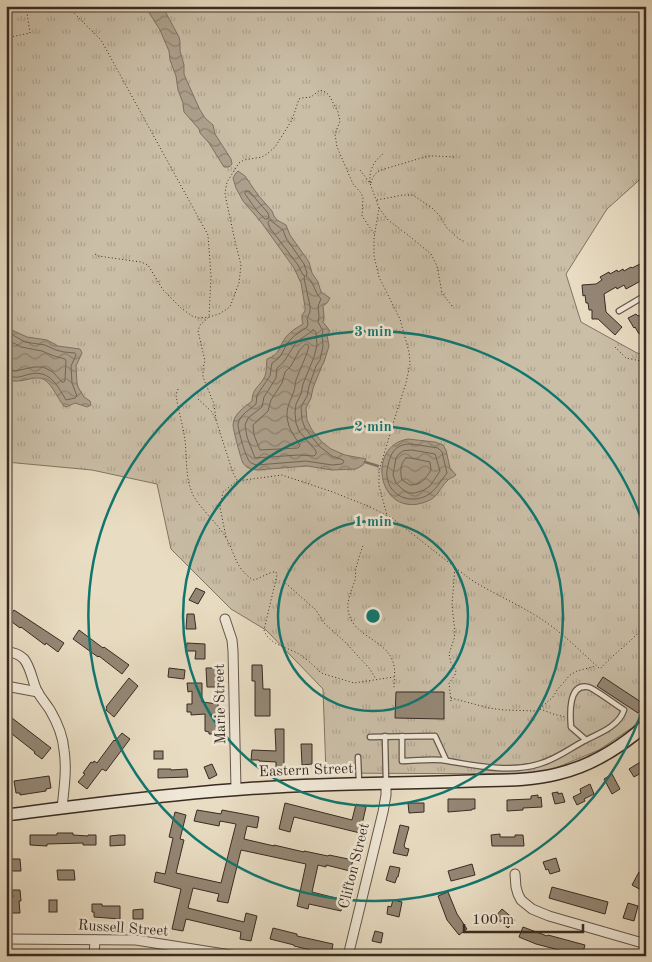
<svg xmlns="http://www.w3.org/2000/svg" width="652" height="962" font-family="'Old Standard TT',serif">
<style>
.grass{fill:url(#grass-tufts);stroke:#817464}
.water{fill:url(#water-waves);stroke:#7e7162}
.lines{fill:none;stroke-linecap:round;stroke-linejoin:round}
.shore{stroke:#726657;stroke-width:1}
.stream{stroke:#7e7162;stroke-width:2.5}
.building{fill:#948775;stroke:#382b22}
.lane-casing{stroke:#64574a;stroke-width:7}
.street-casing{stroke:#64574a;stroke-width:11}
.secondary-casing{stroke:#382b22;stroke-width:14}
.path{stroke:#382b22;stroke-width:1;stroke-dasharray:1 2.5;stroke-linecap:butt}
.lane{stroke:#f0e8d7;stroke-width:4.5}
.street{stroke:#f0e8d7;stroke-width:9}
.secondary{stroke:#f0e8d7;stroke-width:11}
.ring{fill:none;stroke:#0f766e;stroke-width:2.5}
.labels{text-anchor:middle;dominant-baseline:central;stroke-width:5;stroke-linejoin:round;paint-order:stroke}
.street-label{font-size:15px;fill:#382b22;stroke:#f0e8d7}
.centre{fill:#0f766e;stroke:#f0e8d7;stroke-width:2.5}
.ring-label{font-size:15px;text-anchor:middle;font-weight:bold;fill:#0f766e;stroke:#f0e8d7;stroke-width:5;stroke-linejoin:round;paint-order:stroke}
</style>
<defs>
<pattern id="grass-tufts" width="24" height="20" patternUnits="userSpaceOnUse" patternTransform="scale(1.25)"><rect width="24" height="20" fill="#cabea7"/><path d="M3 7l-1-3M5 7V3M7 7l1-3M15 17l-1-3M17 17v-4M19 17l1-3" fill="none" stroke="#aea38f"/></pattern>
<pattern id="water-waves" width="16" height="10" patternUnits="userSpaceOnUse" patternTransform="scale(1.25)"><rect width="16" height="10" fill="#aca08c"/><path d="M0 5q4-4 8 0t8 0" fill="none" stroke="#8d8372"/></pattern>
</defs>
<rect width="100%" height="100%" fill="#e8dcc2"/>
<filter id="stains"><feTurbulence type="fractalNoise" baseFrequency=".004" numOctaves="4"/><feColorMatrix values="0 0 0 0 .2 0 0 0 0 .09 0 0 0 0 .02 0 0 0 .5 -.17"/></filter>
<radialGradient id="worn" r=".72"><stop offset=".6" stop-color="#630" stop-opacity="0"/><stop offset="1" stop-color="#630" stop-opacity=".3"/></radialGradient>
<polygon class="grass" points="6,6 646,6 646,174 607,209 566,274 581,322 637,353 646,355 646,711 633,727 599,750 551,770 524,774 326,773 323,689 266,630 231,609 171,549 157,484 92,470 6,462"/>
<g class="water">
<polygon points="145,6 160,6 166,13 179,37 180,42 180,51 184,65 184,74 186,79 200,110 205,118 213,125 215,134 231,159 232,164 229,167 224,167 209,143 200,133 199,129 184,112 183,103 178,90 176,76 170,60 169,51 160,30"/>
<path d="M 238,171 L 245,176 L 258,195 L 272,211 L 274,216 L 277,220 L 286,225 L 290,235 L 309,262 L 312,273 L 318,282 L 321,292 L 330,298 L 327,303 L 323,306 L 324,316 L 323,322 L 330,331 L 327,335 L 329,346 L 324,362 L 321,368 L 313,388 L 311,398 L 306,408 L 307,420 L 312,430 L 322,442 L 331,449 L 345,455 L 366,459 L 363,465 L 356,469 L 332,470 L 307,466 L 257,470 C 252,469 247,469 243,463 C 241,460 233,429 233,425 C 234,413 244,408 252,401 C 252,388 260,387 265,376 C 267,371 266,364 267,359 C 281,354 278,347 286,337 C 291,331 296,328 303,324 L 302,320 L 302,315 L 305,311 L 305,307 L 301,283 L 294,268 L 261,222 L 243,201 L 236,188 L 233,178 L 236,173 Z"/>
<path d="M 6,329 L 10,329 L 14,331 L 27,337 L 47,340 L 58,346 L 80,349 L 82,353 L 76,366 L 77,383 L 78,387 L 84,397 L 90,401 L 91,405 L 87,407 L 75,403 L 66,407 L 64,406 C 57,398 54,387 45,380 C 35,373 20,386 6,379 Z"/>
<path d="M 408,439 L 435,442 L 443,445 L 446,450 L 450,468 L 456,475 C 453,478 449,478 447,481 C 440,488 438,497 428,501 C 379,522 364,446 408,439 Z"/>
</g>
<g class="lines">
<g class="shore">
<polygon points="246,191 249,191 268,213 269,217 268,219 265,219 257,211 245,194"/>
<path d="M 270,220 L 283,230 L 286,238 L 304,264 L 307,273 L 306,276 C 314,281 314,292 321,299 L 318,306 L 319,316 L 318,322 L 323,331 L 322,335 L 323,346 L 320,360 L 316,366 L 309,386 L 307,396 L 301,407 L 302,420 L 305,428 L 319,446 L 332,456 L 343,460 L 344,462 L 342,464 L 332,465 L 306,461 L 257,465 C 254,464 252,464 250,462 C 246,459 238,430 238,424 C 240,414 250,410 256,404 L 257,395 L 270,376 L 272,363 C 283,357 282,350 290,340 C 295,334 301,332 307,327 L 308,324 L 307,318 L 310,312 L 310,306 L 304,278 L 305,276 L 303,275 L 298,265 L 270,228 L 268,223 Z"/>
<path d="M 313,330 L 316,332 L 317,345 L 314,357 L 303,384 L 301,394 L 296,404 L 295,413 L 296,423 L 299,431 L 316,451 L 316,454 L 314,456 L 298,455 L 255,458 L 247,437 L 245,425 L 248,418 L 262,407 L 264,397 L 276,378 L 277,368 C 287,361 289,351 297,342 C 302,337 308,335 313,330 Z"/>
<path d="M 6,334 L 13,335 L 25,342 L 45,345 L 56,350 L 64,352 L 75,353 L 76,355 L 71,366 L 72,383 L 77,396 L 75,398 L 66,400 C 57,385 50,370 30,374 C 25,375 19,378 14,377 C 11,377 9,376 6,375"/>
<polyline points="6,340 10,341 21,347 42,351 54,356 65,359 66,361 65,380 64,382 62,382 53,372 43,367 34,367 15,371 6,369"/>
<path d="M 306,344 L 309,346 C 306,358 300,369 296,380 C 295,383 295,388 294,391 C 289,405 284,410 289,426 C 291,433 297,439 300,446 L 298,448 L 260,450 L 254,435 L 253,425 L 268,411 L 271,400 L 282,383 L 285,372 L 291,366 L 299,351 Z"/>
<path d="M 412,444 L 438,448 L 442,452 L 447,473 C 441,480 436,491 426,496 C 409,504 390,496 387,477 C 386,471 388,466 389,461 C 391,454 394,449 400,446 C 404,444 408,444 412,444 Z"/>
<polygon points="412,450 435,454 440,471 430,486 424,490 415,493 408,493 402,489 396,483 393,475 396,458 399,454 403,451"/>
<path d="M 406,458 L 411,458 L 430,462 L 431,470 C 425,479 422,485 410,485 L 402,480 C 400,473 400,463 406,458 Z"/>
</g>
<polyline class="stream" points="365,462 378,466"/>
</g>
<g class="building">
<polygon points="646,261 646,278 626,289 624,285 617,289 616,287 604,294 606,312 622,327 615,335 598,319 592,319 592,310 589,310 588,303 586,303 585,295 583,296 582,285 596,284 602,280 600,277 609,272 610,274 617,270 618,272 623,269 624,271 631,267 632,268"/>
<polygon points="636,314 638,316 641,315 646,324 646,341 641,332 639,334 635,327 634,328 628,318"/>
<polygon points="196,588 205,592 198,604 189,600"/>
<polygon points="14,610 64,643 58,652 46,643 45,645 21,627 20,628 8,619"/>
<polygon points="187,614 194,614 196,629 186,629"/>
<polygon points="79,630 103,648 104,647 129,665 122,674 99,656 98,657 73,639"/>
<polygon points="187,643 205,644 205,659 195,659 196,651 186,651"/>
<polygon points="252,665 262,665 263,689 270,689 270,716 255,716 255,681 252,681"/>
<polygon points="169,668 185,670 184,679 168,677"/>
<polygon points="206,668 217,668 219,687 207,687"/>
<polygon points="603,677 644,704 638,713 597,686"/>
<polygon points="129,678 138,686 114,717 106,710 107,708 106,707"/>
<polygon points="187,683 202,683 202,702 218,704 219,734 209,734 209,732 205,731 205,714 191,715 191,712 187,712 187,704 192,704 192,691 188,692"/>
<polygon points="396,692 444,692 444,719 395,718"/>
<polygon points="12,718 51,748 42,759 34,753 35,752 12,734 11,735 6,731 6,725"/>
<polygon points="275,729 284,729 284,767 276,768 276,762 259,761 259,760 251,760 252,750 276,751"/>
<polygon points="122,733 130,739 106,771 102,769 87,789 78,782 85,774 83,773 91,762 93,763 94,761 97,763 114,740 115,741"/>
<polygon points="301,744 312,744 312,764 302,765"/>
<rect x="154" y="751" width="9" height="8"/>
<polygon points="642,761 646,767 646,770 634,777 629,769"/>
<polygon points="212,764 217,775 209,779 204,767"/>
<polygon points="158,769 171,769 171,770 187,769 188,777 158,778"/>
<polygon points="612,774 620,789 612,794 604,779"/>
<polygon points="49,776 51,788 46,789 46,791 20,795 20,793 16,793 14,781"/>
<polygon points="590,784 594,794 584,799 585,801 577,805 573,797 581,793 580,789"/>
<polygon points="558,792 558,794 562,793 565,802 555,804 552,793"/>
<polygon points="538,795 538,798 541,797 542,807 523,808 523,810 507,811 507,800 531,799 531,796"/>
<polygon points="448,799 475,799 475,809 472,809 472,810 448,812"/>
<polygon points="285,803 352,820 356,804 366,807 360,833 294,817 290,832 279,829"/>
<polygon points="408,803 424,803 424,812 409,813"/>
<polygon points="197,810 221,814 222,810 259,817 257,828 247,826 244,839 274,846 274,845 304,852 304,851 328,856 329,855 353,860 350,871 326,865 326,867 318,865 312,892 344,900 341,911 309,904 308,909 297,906 306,864 241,850 228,903 217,901 219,894 193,888 188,908 244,922 246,913 257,916 251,941 240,939 241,932 186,919 183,931 172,929 181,889 154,882 156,872 165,874 173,838 169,837 175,812 186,815 180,839 184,840 176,873 221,883 236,824 220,821 219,826 194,821"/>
<polygon points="400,825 409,827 404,846 405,847 405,848 409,849 407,856 393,853"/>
<polygon points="57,833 73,833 73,835 88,836 88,835 96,835 96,845 83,845 83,843 47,844 47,846 30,845 30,835 57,835"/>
<polygon points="500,834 500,837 515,837 515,835 523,835 524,846 492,846 491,835"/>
<polygon points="119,835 125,835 125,845 110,846 110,836"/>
<polygon points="556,858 560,871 550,874 548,869 546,870 543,862"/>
<polygon points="7,859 20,859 21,871 7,871"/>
<polygon points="472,864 475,875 451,881 448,871"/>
<polygon points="390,866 400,868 398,877 397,877 395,883 386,880"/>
<polygon points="57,870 74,870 75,880 58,880"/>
<polygon points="639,872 646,876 646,882 641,890 632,885"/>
<polygon points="552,887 608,902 605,914 549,898"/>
<polygon points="12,890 20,890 21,901 19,901 20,913 9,913 7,900 8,898 13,897"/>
<polygon points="448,892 457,914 467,929 459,935 447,920 438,896"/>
<rect x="49" y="900" width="8" height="12"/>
<polygon points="393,900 402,902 399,917 387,914 388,906 391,907"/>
<polygon points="628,903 638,906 634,921 623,918"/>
<polygon points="92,904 102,904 102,906 120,906 120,919 94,917 94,912 92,912"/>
<polygon points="143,909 143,919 133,919 133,910"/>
<polygon points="502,909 515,920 508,928 495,917"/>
<polygon points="523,927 547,936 548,935 585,945 582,956 536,944 519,937"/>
<polygon points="273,928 297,934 297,936 333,944 331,955 294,946 294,945 270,939"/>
<polygon points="375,931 383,933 381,943 372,941"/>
</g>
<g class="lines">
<defs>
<g id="lane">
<polyline points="619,311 646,295"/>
<polyline points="385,736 386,782"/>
<path d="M 402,736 L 402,761 C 417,761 434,758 448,761 C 478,766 509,773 539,764 C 557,759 570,748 586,740 C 600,733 619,726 624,710 C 617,706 594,688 588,687 C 568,683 570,715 571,727 L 586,740"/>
<polyline points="370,737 435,736 446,760"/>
<polyline points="358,757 359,782"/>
</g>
<g id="street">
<polyline points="225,619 232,640 233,651 236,789"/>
<path d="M 6,652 C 13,652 19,654 24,659 C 31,668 32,680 37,691 C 41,698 46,704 50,710 C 57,722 63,736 64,750 C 67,769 64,789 62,808"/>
<polyline points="6,686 38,692"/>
<polyline points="515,874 516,887 518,894 521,900 532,909 549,916 646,944"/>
<polyline points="6,939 136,940 237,956"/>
<polyline points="94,956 95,940"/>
<polyline points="348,956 383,812 386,795 386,783"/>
<polyline points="643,956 646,946"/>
</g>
<path id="secondary" d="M 6,815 C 110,802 215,788 319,785 C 370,783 420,783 471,781 C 500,780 529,781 557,774 C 591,766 620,748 646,725"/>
</defs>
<use href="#lane" class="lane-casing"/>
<use href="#street" class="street-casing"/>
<use href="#secondary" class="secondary-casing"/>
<g class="path">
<polyline points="67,6 101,40 208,235 211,276 209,317 200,325 198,331 205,361 203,368 203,377 214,404 216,420"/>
<polyline points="6,38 30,33 26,6"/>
<polyline points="360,170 370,183 379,208 374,238 374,256 379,277 400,319 409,352 410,364 406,383 397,411 379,471 379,486 387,515"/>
<path d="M 370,182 C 369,170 374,161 383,154"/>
<path d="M 371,183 C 373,176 375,173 381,170 L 428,156 L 435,156 L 454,157"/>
<polyline points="377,200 403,195 413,195 432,208 439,215 447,228 459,239 465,242"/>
<polyline points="379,208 388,220 408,235 431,254 437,266 442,293 452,306"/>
<polyline points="95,254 98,256 141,262 148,265 163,290 181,308 192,316 199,318 209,317 219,314 230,307 239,283 241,265 235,241 226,199 225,193 227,182 239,163 244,160 262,157 267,154 275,147 292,120 299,99 302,98 311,97 320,90 325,92 329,95 338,112 340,121 335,134 337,147 353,184 361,193 363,197 362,216 375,235"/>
<polyline points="615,347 626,358 646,362"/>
<path d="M 178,389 L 176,395 C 178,410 183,425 185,440 C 187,459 185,480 194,497 C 203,511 216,522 225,536 C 236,554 234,567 253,580 C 260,579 270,571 276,572 L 277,575 L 264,630 C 269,645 287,647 299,654 C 307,659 314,666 320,672 L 324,674 L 354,683 L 394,677"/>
<polyline points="198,399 212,412 216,420 233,473 237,480"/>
<path d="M 226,537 L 220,507 L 223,492 L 237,481 L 282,475 L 330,491 L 368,506 L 392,518 L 470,579 C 492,593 516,603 538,617 C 561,631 580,651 600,669 C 614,653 633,641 646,624"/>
<path d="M 363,546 C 360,553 358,561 356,568 C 355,572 356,576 355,580 C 352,590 347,599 348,610 C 352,637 386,639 393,662 C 396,670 394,681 394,689"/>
<polyline points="283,581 316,610 323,622 345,642 369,668 376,679"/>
<polyline points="451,698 489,708 504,710 537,711 553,697 557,690 570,675 577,671 596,666"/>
<polyline points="451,701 449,683 455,675 456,670 451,663 449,654 454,639 455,632 452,605 455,567"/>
<polyline points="540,709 553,714 565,717"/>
</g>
<use href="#lane" class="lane"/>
<use href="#street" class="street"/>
<use href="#secondary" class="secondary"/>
</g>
<g class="ring">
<circle cx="373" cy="616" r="95"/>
<circle cx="373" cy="616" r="190"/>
<path d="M646 699A285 285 0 1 1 646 533"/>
</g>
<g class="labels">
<g class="street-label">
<text transform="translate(221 704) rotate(-91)">Marie Street</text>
<text transform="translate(306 771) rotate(-2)">Eastern Street</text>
<text transform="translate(355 866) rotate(-76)">Clifton Street</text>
<text transform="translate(123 929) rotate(4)">Russell Street</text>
</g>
</g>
<circle cx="373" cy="616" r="8" class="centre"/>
<g class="ring-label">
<text x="373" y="336">3 min</text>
<text x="373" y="431">2 min</text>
<text x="373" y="526">1 min</text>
</g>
<rect width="652" height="962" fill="none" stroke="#e8dcc2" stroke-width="25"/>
<rect x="8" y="8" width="637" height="947" fill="none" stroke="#382b22" stroke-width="2.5"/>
<rect x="12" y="12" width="627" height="937" fill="none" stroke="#382b22"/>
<path d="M464 924v8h119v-8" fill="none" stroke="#382b22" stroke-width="2.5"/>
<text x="472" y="924" font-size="15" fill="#382b22" stroke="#f0e8d7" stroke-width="4" paint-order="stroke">100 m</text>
<rect width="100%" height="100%" filter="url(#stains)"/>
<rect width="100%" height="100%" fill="url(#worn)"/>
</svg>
